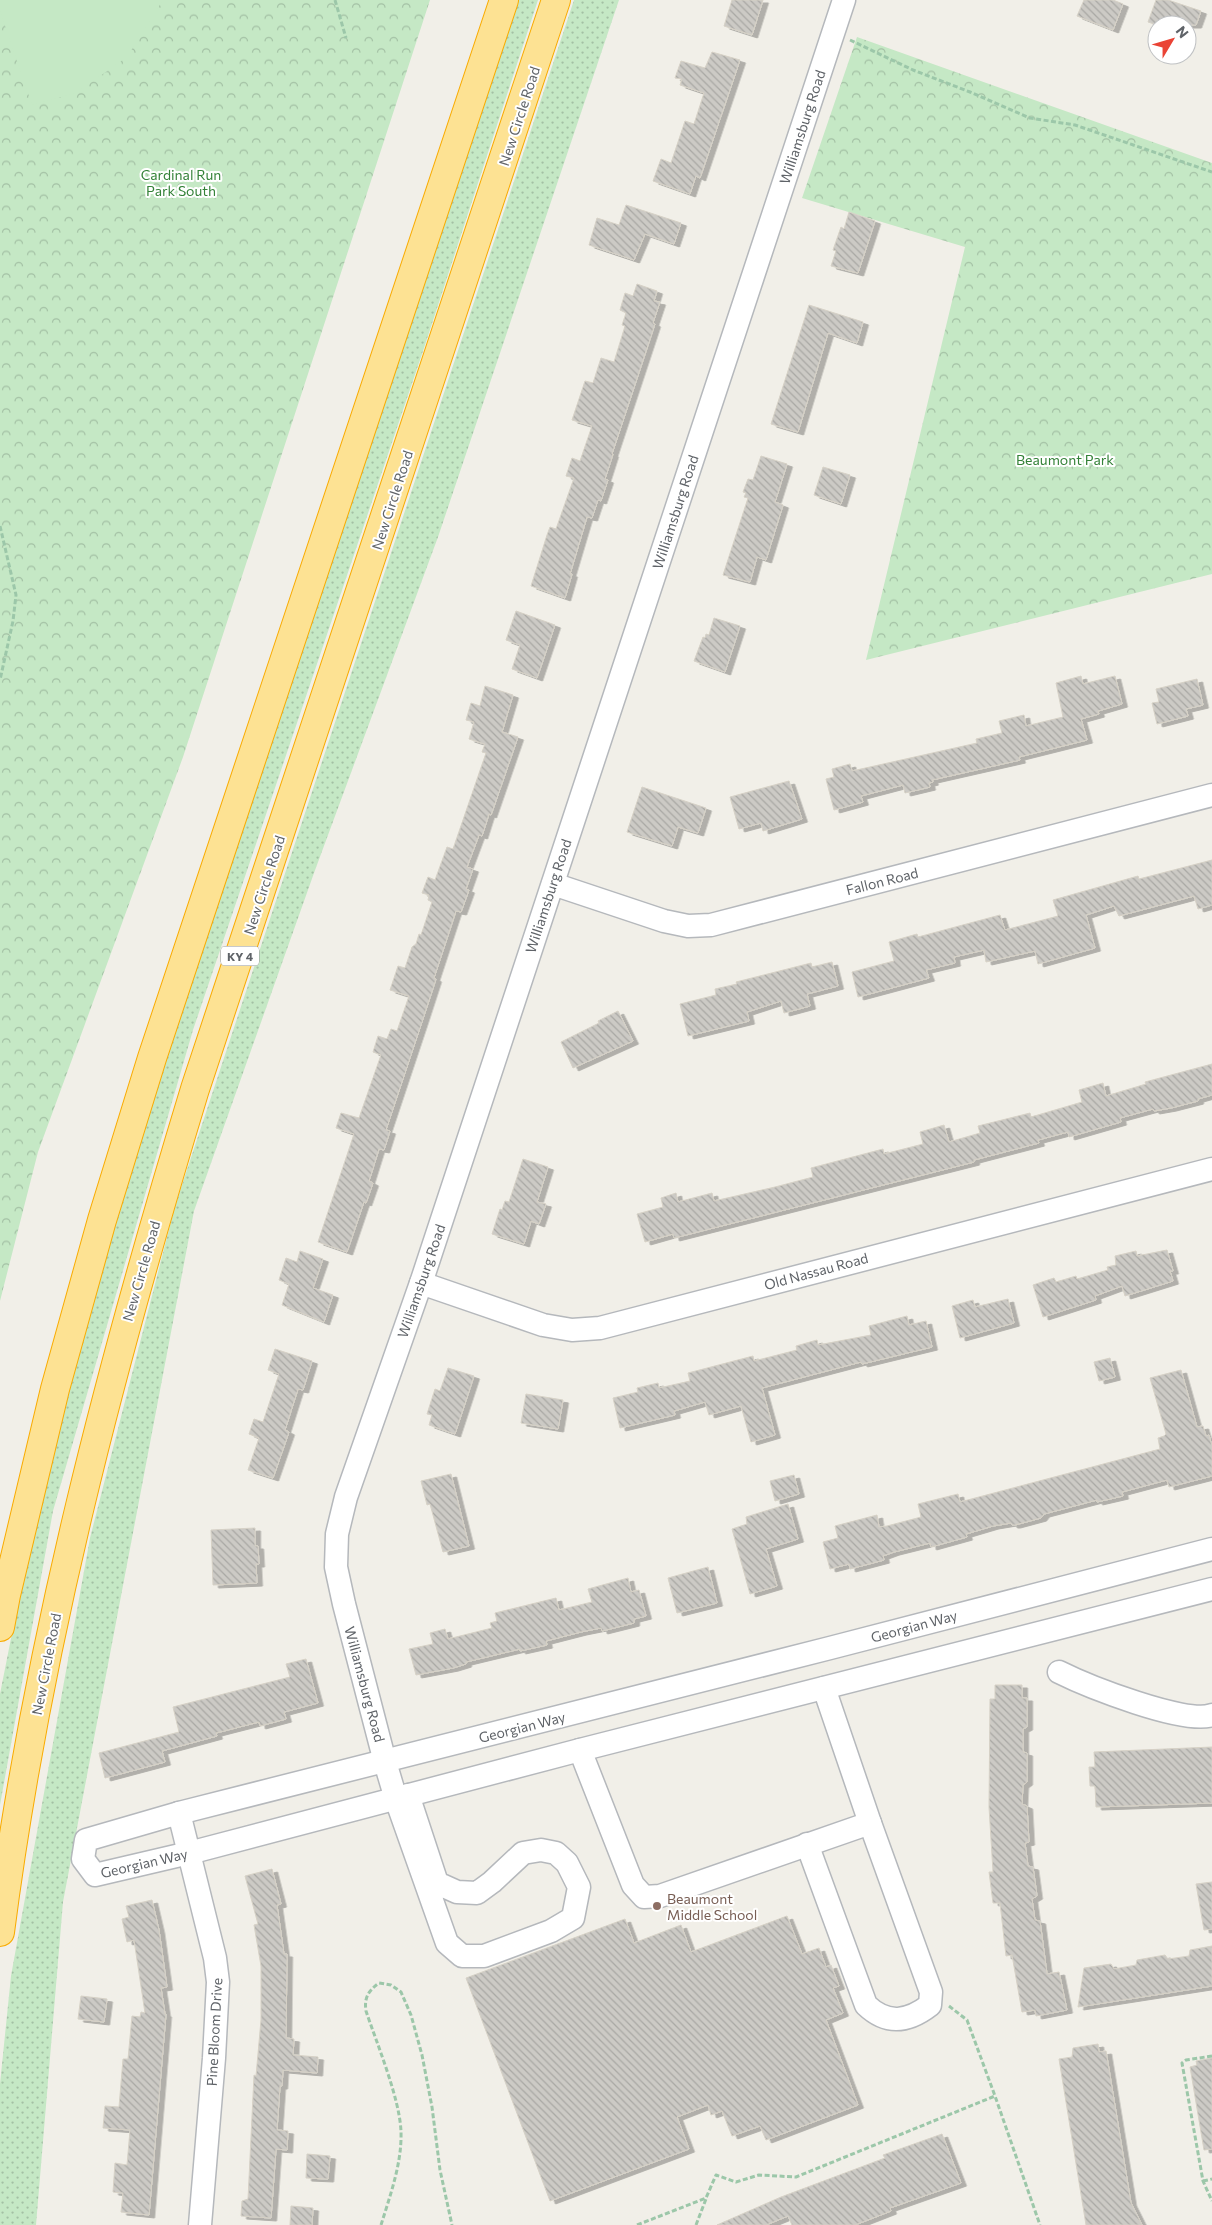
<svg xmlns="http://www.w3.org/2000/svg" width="1212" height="2225" font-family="Commissioner,sans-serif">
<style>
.grass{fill:url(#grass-dots)}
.park{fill:url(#park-crowns)}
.garden{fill:#c5e8c5}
.building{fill:url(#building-back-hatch);stroke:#d6d1c6;filter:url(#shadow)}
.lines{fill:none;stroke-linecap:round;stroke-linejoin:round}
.minor-casing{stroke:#b5b8bc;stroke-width:25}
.highway-casing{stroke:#f9ab00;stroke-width:30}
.path{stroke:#9cc7a9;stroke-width:3;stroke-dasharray:5 2.5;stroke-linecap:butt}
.minor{stroke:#fff;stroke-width:22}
.highway{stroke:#fde293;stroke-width:28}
.education-dot{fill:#8d6e63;stroke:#fff;stroke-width:2}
.labels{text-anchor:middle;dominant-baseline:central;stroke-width:4;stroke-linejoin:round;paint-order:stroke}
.shield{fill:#fff;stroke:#8f9295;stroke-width:1}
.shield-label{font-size:12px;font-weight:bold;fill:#5f6368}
.street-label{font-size:14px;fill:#5f6368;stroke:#fff}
.park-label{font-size:14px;fill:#348238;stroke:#fff}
.education-label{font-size:14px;fill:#785e54;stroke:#fff;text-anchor:start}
</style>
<defs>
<pattern id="grass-dots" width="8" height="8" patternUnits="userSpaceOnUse" patternTransform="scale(1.25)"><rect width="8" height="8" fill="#c5e8c5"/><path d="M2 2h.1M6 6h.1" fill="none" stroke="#a3c0a4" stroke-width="1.8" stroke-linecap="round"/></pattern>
<pattern id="park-crowns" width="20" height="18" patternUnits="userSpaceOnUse" patternTransform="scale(1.25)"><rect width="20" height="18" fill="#c5e8c5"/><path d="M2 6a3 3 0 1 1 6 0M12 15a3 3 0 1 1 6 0" fill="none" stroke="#a3c0a4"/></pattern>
<pattern id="building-back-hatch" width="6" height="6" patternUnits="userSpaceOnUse" patternTransform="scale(1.25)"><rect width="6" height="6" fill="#cccac5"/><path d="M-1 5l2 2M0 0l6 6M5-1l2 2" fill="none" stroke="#a9a8a4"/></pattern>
<filter id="shadow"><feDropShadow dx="5.5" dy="3" stdDeviation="0" flood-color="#0004"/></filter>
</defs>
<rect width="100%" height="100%" fill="#f1efe8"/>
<g class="grass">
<polygon points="516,0 538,0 424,348 193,1030 53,1511 0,1805 0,1694 37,1507 138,1140"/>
<polygon points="574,0 619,0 438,537 314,873 194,1211 63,1902 36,2225 0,2225 0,2084 11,1976 90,1538 175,1206"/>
</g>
<g class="park">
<polygon points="0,0 430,0 183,757 38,1152 0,1301"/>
<polygon points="857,37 1212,163 1212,574 866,660 965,247 802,198"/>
</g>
<polygon class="garden" points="0,0 163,0 127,57 76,93 32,105 0,11"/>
<g class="building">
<polygon points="732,0 763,0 752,35 724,26"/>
<polygon points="1084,0 1113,0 1123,4 1113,30 1077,16"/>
<polygon points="1156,0 1168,0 1201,11 1196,25 1157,25 1148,22"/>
<polygon points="712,52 740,60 700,178 696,176 690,194 653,181 661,159 671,163 685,121 694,124 704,93 680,85 682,79 675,78 681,61 705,68"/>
<polygon points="626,205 681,223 674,244 645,234 634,260 589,245 597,218 619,225"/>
<polygon points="849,212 875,221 858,273 831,266 836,251 833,250 841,227 844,229"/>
<polygon points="637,284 657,291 654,301 660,302 653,323 655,324 612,454 613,454 605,479 608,480 601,501 598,500 592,518 587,517 570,574 572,574 565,598 531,586 547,535 550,527 556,529 574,478 566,476 572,458 580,461 592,426 572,420 585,381 593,383 601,358 614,362 625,326 622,325 626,313 620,310 625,293 633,296"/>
<polygon points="809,305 863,322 857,343 828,333 798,432 771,424"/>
<polygon points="761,456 787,464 775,502 783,505 766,560 757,557 750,582 723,575 748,498 744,497 746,493 743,492 748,479 753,480"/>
<polygon points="823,467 850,475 841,504 814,495"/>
<polygon points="516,611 555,625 537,678 512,669 520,645 506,640"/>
<polygon points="714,618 740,626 725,672 694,661 703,637 705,638 706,634 709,635"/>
<polygon points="1081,676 1083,684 1115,676 1122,704 1098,711 1099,714 1081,719 1087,740 1019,757 1020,760 932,780 933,782 929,783 930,787 905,793 903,785 861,796 863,802 834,810 826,779 834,777 832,769 850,764 852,771 977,743 976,739 1002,733 999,721 1024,715 1026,726 1063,717 1056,683"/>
<polygon points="1197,679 1203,705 1186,709 1188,716 1157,724 1152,703 1159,702 1156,689"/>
<polygon points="485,686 513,695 502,732 518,737 491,815 489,814 482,836 479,835 467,867 473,869 466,889 469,890 461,912 456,911 434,978 436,979 422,1022 386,1130 390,1131 384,1150 379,1149 369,1181 373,1183 366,1203 364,1202 347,1252 318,1242 354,1134 336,1128 341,1113 359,1118 381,1055 373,1052 378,1036 387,1039 391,1029 397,1031 409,996 390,990 398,966 405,968 412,947 416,944 419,934 421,935 432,902 428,900 429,895 422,893 428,877 435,880 447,847 453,849 486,753 482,752 485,744 469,739 474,722 466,720 471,703 480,706"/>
<polygon points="789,781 802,819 763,831 761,823 739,829 730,797"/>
<polygon points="642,787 706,808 698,833 678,827 672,846 627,832"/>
<polygon points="1212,860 1212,905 1198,909 1194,896 1119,916 1114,906 1086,915 1095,948 1038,964 1035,951 986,962 984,950 954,957 955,963 926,970 929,978 858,997 852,972 894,961 889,942 917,934 918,937 1000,915 1005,930 1058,916 1053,900 1138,876 1139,879"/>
<polygon points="832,962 838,986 807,994 810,1006 784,1013 781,1001 747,1012 749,1021 688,1036 680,1004 716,995 715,989 737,984 736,982 811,963 812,967"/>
<polygon points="618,1011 633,1041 573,1068 561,1042 599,1023 598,1021"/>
<polygon points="1212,1064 1212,1095 1198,1099 1198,1101 1171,1108 1154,1111 1153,1109 1120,1118 1121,1122 1069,1137 1068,1132 1038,1140 1039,1143 974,1160 974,1162 674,1238 673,1234 645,1242 637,1214 663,1207 661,1198 676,1193 678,1202 712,1193 714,1201 775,1187 813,1177 811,1168 883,1149 884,1154 923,1144 920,1132 944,1125 949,1142 980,1133 978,1126 1030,1113 1031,1117 1082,1102 1079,1090 1103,1083 1106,1096 1146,1084 1145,1082"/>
<polygon points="523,1159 548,1167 537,1202 546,1204 539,1224 531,1221 524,1244 492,1234 500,1209 502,1210 505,1201 509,1202"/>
<polygon points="1167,1250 1173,1271 1170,1271 1173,1281 1125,1296 1122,1286 1095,1296 1096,1300 1043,1317 1033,1285 1054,1278 1056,1282 1076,1276 1077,1279 1108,1270 1107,1267 1116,1265 1115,1256 1136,1251 1137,1256"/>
<polygon points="300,1251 323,1259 313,1288 333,1295 324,1322 282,1305 289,1284 279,1280 286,1258 297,1262"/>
<polygon points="1008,1299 1014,1323 960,1338 952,1306 973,1300 975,1307"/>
<polygon points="907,1316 909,1325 926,1321 932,1347 862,1364 861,1362 762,1388 775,1435 751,1442 741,1406 709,1415 705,1402 674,1411 675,1415 620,1428 613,1398 638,1392 637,1388 658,1383 659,1388 690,1381 688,1373 753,1356 754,1361 797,1350 796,1346 817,1340 818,1345 871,1335 869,1326"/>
<polygon points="275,1349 312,1361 303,1390 298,1389 285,1430 289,1432 273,1478 248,1470 259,1438 249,1434 254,1419 263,1422 279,1374 268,1370"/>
<polygon points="1110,1358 1115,1377 1099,1381 1094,1362"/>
<polygon points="448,1368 474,1376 455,1434 429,1425 432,1415 427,1414 435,1389 440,1391"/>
<polygon points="1181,1370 1197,1427 1203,1426 1206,1436 1209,1435 1212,1446 1212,1476 1169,1487 1167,1480 1122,1492 1123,1496 1097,1502 1097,1500 1044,1514 1041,1518 1015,1525 1012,1525 1011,1523 993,1526 966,1534 967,1537 931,1547 930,1543 894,1552 883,1556 884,1560 850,1569 849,1564 830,1569 823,1542 838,1538 835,1526 877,1515 879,1527 887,1526 921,1517 918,1504 958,1494 960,1502 1160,1449 1158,1438 1164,1436 1166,1434 1150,1378"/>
<polygon points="526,1394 563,1400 558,1429 521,1423"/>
<polygon points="451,1474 469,1546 443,1552 430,1504 427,1505 421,1481"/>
<polygon points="794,1475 799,1494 775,1501 770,1481"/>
<polygon points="788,1504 798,1539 766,1549 777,1586 750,1594 732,1529 747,1524 746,1517"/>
<polygon points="255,1528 255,1546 258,1546 259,1564 256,1564 257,1583 213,1585 211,1530"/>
<polygon points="708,1567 717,1603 677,1613 668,1578"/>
<polygon points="628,1578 631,1592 639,1590 646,1616 634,1619 634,1623 602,1631 601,1628 581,1632 546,1641 547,1645 520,1651 520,1649 466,1662 466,1664 453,1668 416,1675 409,1649 433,1644 430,1633 445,1629 448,1639 492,1628 490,1623 497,1621 495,1613 556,1598 559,1610 592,1602 588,1589"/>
<polygon points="306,1659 318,1703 284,1712 286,1719 260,1726 259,1722 216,1733 217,1736 162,1751 165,1762 105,1778 99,1753 179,1732 173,1707 290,1677 286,1664"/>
<polygon points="995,1685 1022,1685 1022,1698 1027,1698 1027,1727 1023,1729 1023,1752 1027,1753 1027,1782 1023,1785 1022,1804 1027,1806 1029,1842 1025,1843 1028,1866 1033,1867 1037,1896 1032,1899 1035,1920 1040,1921 1047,1974 1059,1972 1067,2010 1036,2016 1035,2010 1022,2012 1012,1955 1006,1956 1000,1903 993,1903 989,1872 993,1872 989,1807 990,1699 995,1699"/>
<polygon points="1212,1747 1212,1803 1096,1807 1095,1786 1090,1786 1089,1767 1095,1767 1094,1752"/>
<polygon points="272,1869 281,1904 277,1905 284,1954 287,1954 286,2038 294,2039 293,2055 318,2057 317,2073 283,2070 282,2086 280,2086 277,2130 288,2131 287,2150 276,2149 271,2218 241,2216 242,2201 248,2199 254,2075 256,2076 261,2020 261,1966 254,1925 258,1924 245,1876"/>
<polygon points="1212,1882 1212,1929 1204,1930 1196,1884"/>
<polygon points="152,1900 159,1930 167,1987 161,1988 165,2014 166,2014 149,2215 121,2212 123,2193 113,2192 115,2163 127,2165 130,2130 103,2128 105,2106 119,2107 123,2059 128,2059 132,2016 140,2017 141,2012 145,2013 134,1940 127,1942 122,1919 129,1917 126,1906"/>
<polygon points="787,1916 802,1954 819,1948 826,1967 831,1965 839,1986 833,1988 843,2013 826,2020 858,2105 766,2140 760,2126 732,2136 722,2111 711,2115 708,2105 677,2117 689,2149 550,2201 466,1978 625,1919 634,1943 681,1925 691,1952"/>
<polygon points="1212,1946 1212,1986 1078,2007 1084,1968 1111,1964 1114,1969 1136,1965 1137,1960 1165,1955 1168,1959 1189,1956 1190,1950"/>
<polygon points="81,1996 107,1999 104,2022 78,2019"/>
<polygon points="1098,2044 1099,2052 1106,2051 1131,2203 1142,2225 1086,2225 1059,2059 1072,2057 1073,2048"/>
<polygon points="1212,2058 1212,2149 1204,2150 1190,2067 1197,2065 1196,2061"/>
<polygon points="942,2134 961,2183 890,2208 891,2211 855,2225 792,2225 788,2216 766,2225 717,2225 781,2197 885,2158 883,2155"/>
<polygon points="307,2154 330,2156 328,2179 306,2178"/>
<polygon points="291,2206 313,2208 312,2225 290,2225"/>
</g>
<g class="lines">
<defs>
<g id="minor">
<polyline points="553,884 664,921 688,926 711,925 1212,795"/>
<polyline points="421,1283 543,1325 572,1330 600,1328 1212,1169"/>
<polyline points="1212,1549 830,1648 179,1813 86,1840 83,1859 95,1875 189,1853 580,1750 1212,1589"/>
<path d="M 1059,1672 C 1087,1686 1185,1725 1212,1715"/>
<polyline points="580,1750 633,1885 644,1897 660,1896 870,1823 824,1688"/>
<polyline points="408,1795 437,1883 457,1892 477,1893 492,1882 523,1853 541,1850 556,1853 567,1863 579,1887 573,1918 551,1931 484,1956 462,1956 447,1943 396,1799 385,1762 344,1604 336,1567 337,1534 346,1497 421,1283 844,0"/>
<polyline points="179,1813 215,1958 218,1982 214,2058 200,2225"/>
<path d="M 807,1844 L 866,2005 C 887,2025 908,2022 930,2005 L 931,1992 L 870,1823"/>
</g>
<g id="highway">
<polyline points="0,1627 6,1595 55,1389 102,1220 152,1058 504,0"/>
<path d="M 0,1932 C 37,1645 111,1365 195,1089 L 556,0"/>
</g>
</defs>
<use href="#minor" class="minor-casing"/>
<use href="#highway" class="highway-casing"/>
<g class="path">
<polyline points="335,0 346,38"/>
<polyline points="850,40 913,70 970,92 1030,118 1075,125 1212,172"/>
<polyline points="0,526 16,595 13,621 0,680"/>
<polyline points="949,2006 967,2020 995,2096 1040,2225"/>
<polyline points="1212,2056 1186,2060 1182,2063 1203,2181 1212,2201"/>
<polyline points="1203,2181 1212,2179"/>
<path d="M 381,2225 C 390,2196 402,2163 401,2132 C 400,2099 377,2044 366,2011 C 364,1998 368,1991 379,1983 L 391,1985 L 401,1992 L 411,2015 L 422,2055 L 432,2107 L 440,2170 L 452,2225"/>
<polyline points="637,2225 706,2198 716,2175 736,2182 759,2175 796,2177 995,2096"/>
<polyline points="696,2225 706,2199"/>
</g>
<use href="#minor" class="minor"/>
<use href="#highway" class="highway"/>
</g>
<circle class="education-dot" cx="657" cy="1906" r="5"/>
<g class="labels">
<rect class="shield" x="221" y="946.5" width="38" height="19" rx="4"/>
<g class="shield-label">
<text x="240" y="956">KY 4</text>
</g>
<g class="street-label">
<text transform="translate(519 116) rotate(-72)">New Circle Road</text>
<text transform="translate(802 127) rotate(-72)">Williamsburg Road</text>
<text transform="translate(392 500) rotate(-72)">New Circle Road</text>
<text transform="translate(675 512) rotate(-72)">Williamsburg Road</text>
<text transform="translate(882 881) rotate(-14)">Fallon Road</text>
<text transform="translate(264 885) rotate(-72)">New Circle Road</text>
<text transform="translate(548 896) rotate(-72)">Williamsburg Road</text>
<text transform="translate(141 1271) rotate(-74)">New Circle Road</text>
<text transform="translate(816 1271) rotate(-15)">Old Nassau Road</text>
<text transform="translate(421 1281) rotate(-71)">Williamsburg Road</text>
<text transform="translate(914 1626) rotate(-15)">Georgian Way</text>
<text transform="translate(46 1664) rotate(-79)">New Circle Road</text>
<text transform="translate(365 1684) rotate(75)">Williamsburg Road</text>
<text transform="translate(522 1727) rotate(-14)">Georgian Way</text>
<text transform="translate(144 1863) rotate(-13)">Georgian Way</text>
<text transform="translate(214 2032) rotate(-87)">Pine Bloom Drive</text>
</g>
<g class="park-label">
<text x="181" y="174">Cardinal Run<tspan x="181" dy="16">Park South</tspan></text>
<text x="1065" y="459">Beaumont Park</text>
</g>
<g class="education-label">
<text x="667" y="1898">Beaumont<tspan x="667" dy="16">Middle School</tspan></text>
</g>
</g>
<g transform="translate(1172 40) rotate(52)"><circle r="24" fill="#ffffff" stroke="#bfc1c3"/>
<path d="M0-4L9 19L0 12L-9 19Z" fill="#ea4335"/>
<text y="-8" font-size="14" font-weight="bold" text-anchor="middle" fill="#5f6368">N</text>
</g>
</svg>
